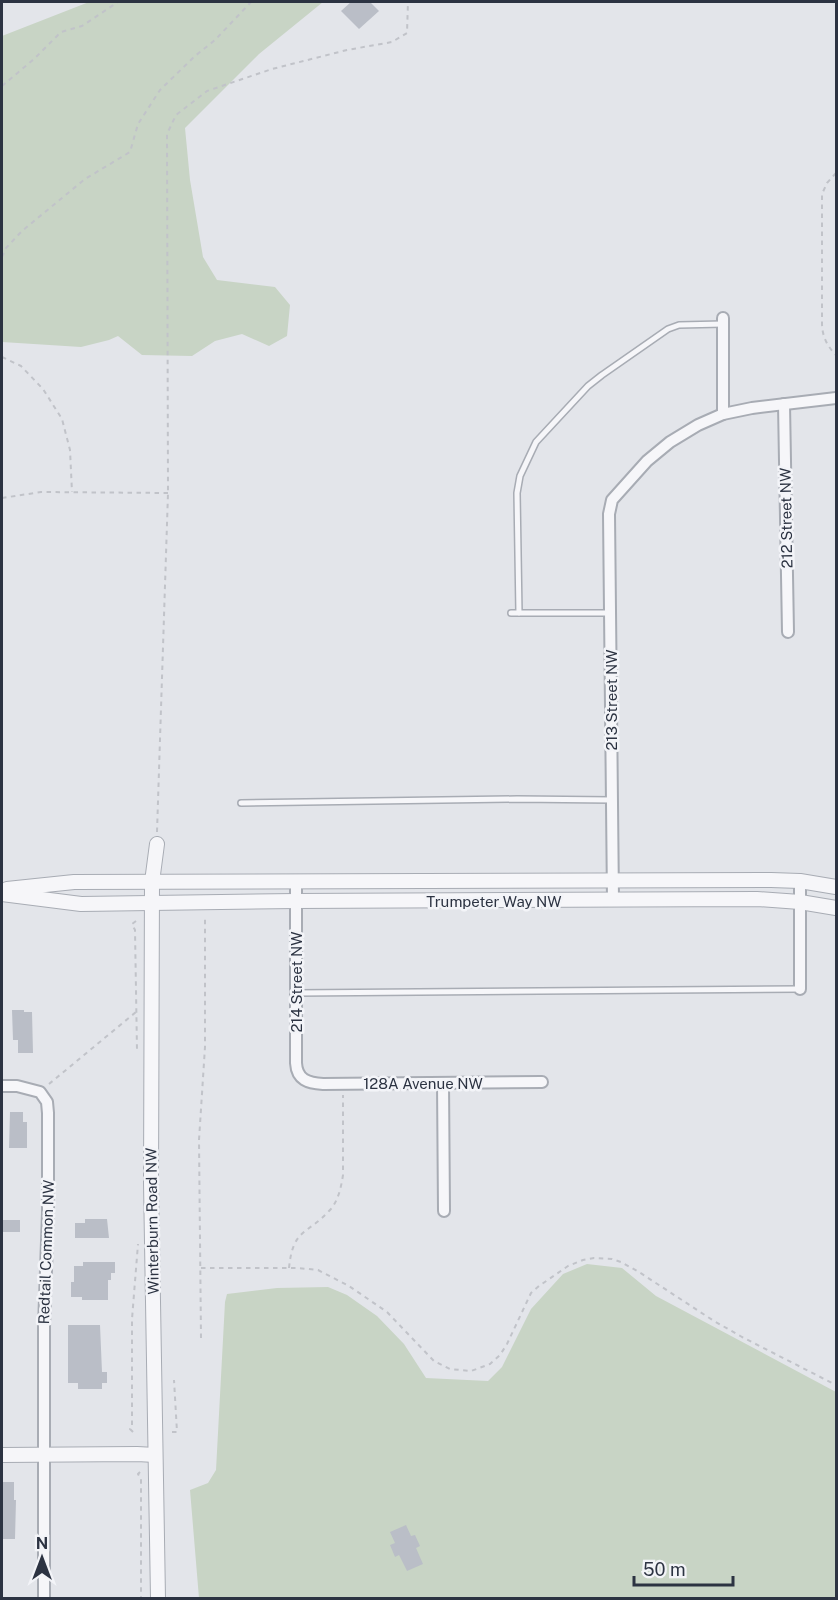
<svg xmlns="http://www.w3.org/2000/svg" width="838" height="1600" font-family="'Public Sans',sans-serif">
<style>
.green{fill:#c8d4c5}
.building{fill:#babec7}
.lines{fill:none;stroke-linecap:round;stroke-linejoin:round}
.service-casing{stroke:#a8acb4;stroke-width:8}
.minor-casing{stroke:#a8acb4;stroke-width:14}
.tertiary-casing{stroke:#a8acb4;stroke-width:16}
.path{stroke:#c1c3c9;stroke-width:2;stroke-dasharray:4.5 4.5;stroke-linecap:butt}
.service{stroke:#f6f6f9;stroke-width:5}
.minor{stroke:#f6f6f9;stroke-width:10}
.tertiary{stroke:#f6f6f9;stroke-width:14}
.labels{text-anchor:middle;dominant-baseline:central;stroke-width:5;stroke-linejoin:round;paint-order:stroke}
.street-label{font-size:15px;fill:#2c3342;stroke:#f3f4f8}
</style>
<rect width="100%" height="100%" fill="#e3e5ea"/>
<g class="green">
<polygon points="89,2 323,2 259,54 185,128 190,180 203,257 217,280 275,287 290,305 287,336 269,346 242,334 215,341 192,356 142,355 118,336 109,340 81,347 2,342 2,36"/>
<polygon points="587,1264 622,1268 656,1296 836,1392 836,1598 199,1598 190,1490 208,1483 216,1470 225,1302 227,1294 277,1288 328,1287 347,1295 377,1316 404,1344 426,1378 488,1381 502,1367 531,1309 563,1274"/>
</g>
<g class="building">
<polygon points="351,2 370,2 379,11 359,29 341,11"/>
<polygon points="12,1010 24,1010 24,1012 32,1012 33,1053 18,1053 18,1040 13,1040"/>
<polygon points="10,1112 23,1112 23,1122 27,1122 27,1148 9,1148"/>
<polygon points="85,1219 107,1219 109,1238 75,1238 75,1223 85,1223"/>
<rect x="2" y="1220" width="18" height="12"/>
<polygon points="83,1262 115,1262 115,1273 111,1273 111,1280 108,1280 108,1300 82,1300 82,1297 71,1297 71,1282 74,1282 74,1266 83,1266"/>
<polygon points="68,1325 100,1325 102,1372 107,1372 107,1383 102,1383 102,1389 78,1389 78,1383 68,1383"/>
<polygon points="2,1482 14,1482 14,1500 16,1500 15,1539 2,1539"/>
<polygon points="406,1525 411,1536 415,1535 420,1546 416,1548 423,1564 407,1571 399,1555 395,1557 390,1545 395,1543 390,1532"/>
</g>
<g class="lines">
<defs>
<g id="service">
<polyline points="511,613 610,613"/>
<polyline points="519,613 517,493 520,476 536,442 588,386 602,375 668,329 679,325 723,324"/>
<polyline points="241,803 517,799 612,800"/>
<polyline points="296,993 800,989"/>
</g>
<g id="minor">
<polyline points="784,404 788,632"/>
<polyline points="723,414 723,318"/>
<path d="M 296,881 L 296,1063 C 297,1080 308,1083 323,1084 L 542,1082"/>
<polyline points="800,881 800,989"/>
<polyline points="613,900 609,514 612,500 647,461 670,442 698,425 723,414 752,408 836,398"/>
<polyline points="443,1083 444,1211"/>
<polyline points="2,1086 17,1086 40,1092 47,1102 48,1113 48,1213 44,1327 44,1598"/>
</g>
<g id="tertiary">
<polyline points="157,844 152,882 151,1183 158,1598"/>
<polyline points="7,889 74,882 771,880 800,881 836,887"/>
<polyline points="2,894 81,904 296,901 757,899 800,902 836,908"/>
<polyline points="2,1455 137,1454 155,1455"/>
</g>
</defs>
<use href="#service" class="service-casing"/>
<use href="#minor" class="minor-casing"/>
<use href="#tertiary" class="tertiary-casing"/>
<g class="path">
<polyline points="2,86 34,59 61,32 82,26 118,2"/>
<path d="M 836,173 L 827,183 L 822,194 L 822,323 C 822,336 827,346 836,355"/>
<polyline points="2,257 6,248 22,231 85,179 130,152 138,124 160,90 195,56 215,40 251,2"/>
<polyline points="2,357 21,366 43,389 62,419 70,450 72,492"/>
<polyline points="2,498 41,492 168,493"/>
<polyline points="157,832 168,493 167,134 176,115 207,91 272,69 347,50 392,42 407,33 408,2"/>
<polyline points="136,921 132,924 135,930 137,1050"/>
<polyline points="49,1084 136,1012"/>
<polyline points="201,1268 298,1268 318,1270 349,1286 387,1312 434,1361 450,1369 471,1371 490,1364 500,1355 507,1344 531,1293 539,1286 568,1266 583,1260 594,1258 612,1259 621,1262 639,1272 714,1321 742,1337 836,1385"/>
<path d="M 289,1268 C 293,1228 307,1235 329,1211 C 338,1202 341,1188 343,1175 L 343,1095"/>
<polyline points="201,1338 199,1140 205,1047 205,916"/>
<polyline points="133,1432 130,1429 132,1427 132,1319 138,1244"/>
<polyline points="172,1432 177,1432 174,1380"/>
<polyline points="140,1472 138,1474 141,1479 141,1598"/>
</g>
<use href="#service" class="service"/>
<use href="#minor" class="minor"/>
<use href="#tertiary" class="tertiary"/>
</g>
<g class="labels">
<g class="street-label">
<text transform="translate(786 518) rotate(-91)">212 Street NW</text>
<text transform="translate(611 700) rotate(-90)">213 Street NW</text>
<text x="494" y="901">Trumpeter Way NW</text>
<text transform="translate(296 982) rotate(-90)">214 Street NW</text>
<text x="423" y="1083">128A Avenue NW</text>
<text transform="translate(152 1221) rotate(-91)">Winterburn Road NW</text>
<text transform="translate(46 1252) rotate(-88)">Redtail Common NW</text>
</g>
</g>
<rect width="838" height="1600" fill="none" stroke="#2c3342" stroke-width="6"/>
<g transform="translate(42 1558)" stroke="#f3f4f8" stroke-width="4.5" paint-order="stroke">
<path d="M0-4.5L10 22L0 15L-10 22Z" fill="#2c3342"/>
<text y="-9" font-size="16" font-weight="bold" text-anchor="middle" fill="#2c3342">N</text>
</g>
<path d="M634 1576v9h99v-9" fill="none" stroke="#2c3342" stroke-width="3"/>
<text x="643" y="1576" font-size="18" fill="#2c3342" stroke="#f3f4f8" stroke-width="4.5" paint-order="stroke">50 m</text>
</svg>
